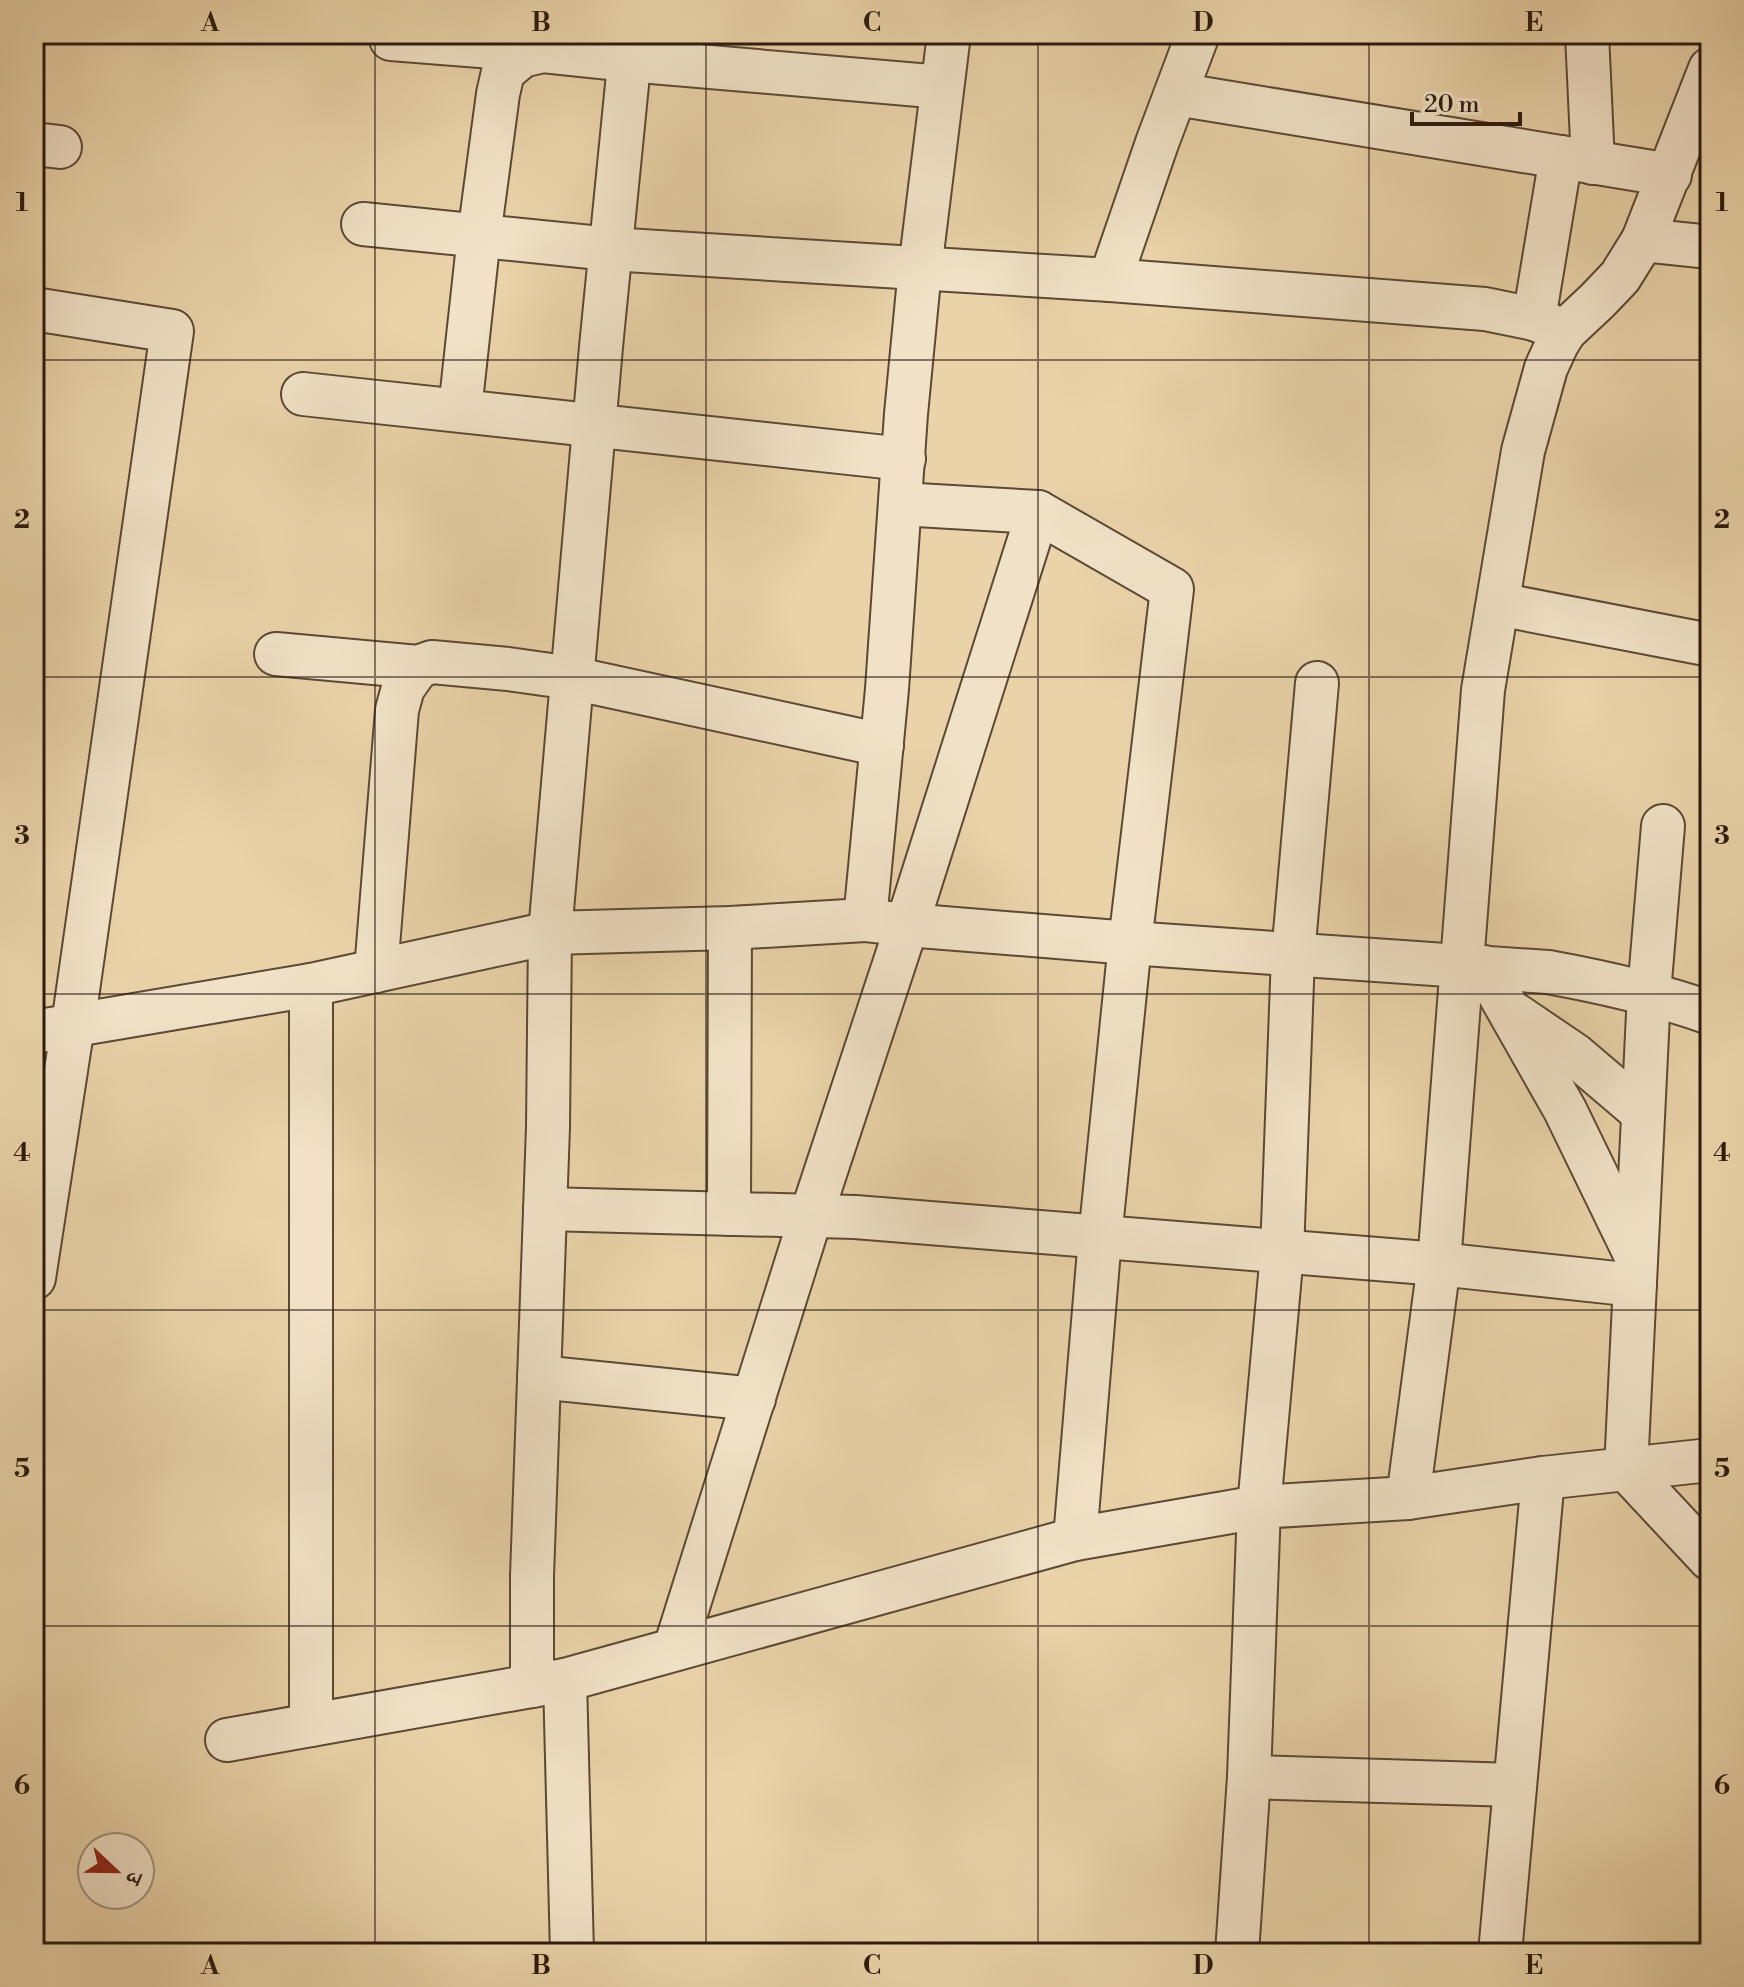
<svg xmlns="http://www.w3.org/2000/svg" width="1744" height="1987" font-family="'Libre Bodoni','Noto Serif Devanagari',serif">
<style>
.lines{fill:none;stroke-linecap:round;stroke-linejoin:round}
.street-casing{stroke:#5b4936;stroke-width:46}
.street{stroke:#f1e2c7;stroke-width:42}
.grid{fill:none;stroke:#2b1b10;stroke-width:2;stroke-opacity:0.55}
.neatline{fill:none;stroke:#2b1b10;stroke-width:3}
.grid-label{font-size:26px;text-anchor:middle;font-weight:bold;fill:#2b1b10}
</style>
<rect width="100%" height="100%" fill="#ead3a9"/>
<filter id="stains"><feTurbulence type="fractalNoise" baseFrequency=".0025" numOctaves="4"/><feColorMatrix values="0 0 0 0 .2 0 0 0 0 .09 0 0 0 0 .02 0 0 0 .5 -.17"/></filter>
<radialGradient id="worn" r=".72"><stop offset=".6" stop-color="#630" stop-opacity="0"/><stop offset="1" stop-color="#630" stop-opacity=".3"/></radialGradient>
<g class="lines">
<defs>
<g id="street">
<polyline points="1587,34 1593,163"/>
<polyline points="391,39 543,51"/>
<polyline points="1176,94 1670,175"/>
<polyline points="34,144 60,147"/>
<polyline points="363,224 610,249 1110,280 1485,309 1534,319 1565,331"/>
<polyline points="1643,240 1710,247"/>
<polyline points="1110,280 1157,143 1198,34"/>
<polyline points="34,309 172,331 73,1025 34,1278"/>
<polyline points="1534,319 1561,157"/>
<polyline points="303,394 904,459"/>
<polyline points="460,410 479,236 498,94 503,72 522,56 543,51 629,60 942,87"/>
<polyline points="900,504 1038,512 1172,589 1130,943 1100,1238 1075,1539"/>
<polyline points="1498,604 1710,645"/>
<polyline points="276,654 418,667"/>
<polyline points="1663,826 1649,993 1626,1469 1710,1559"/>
<polyline points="865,920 887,689 906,414 920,269 949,34"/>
<polyline points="1484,967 1565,1110 1634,1252"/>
<polyline points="376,971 397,710 403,688 418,667 432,662 508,669 572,678 882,745"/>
<polyline points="311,985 311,1725"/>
<polyline points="1516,1015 1575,1055 1643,1113"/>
<path d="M 34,1032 L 311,985 L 550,933 L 730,928 L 865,920 L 907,925 L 1130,943 L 1548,972 C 1603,982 1657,994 1710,1013"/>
<polyline points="545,1209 855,1217 1439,1264 1635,1285"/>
<polyline points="729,1214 730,928"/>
<polyline points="539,1377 754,1399"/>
<polyline points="1408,1498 1439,1264 1483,690 1523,451 1546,368 1557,344 1565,331 1597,301 1620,277 1643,240 1710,69"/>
<polyline points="675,1648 811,1216 907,925 1038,512"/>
<polyline points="565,1680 572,1953"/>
<polyline points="532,1686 532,1576 548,1127 550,933 601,347 632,34"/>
<polyline points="227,1740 565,1680 1075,1539 1259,1507 1408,1498 1543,1478 1710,1460"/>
<polyline points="1249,1777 1515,1785"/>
<polyline points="1237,1953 1249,1777 1259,1507 1282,1253 1293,955 1317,683"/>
<polyline points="1500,1953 1543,1478"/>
</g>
</defs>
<use href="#street" class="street-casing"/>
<use href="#street" class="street"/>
</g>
<path class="grid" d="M 375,34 L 375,1953M 706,34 L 706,1953M 1038,34 L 1038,1953M 1369,34 L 1369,1953M 34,360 L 1710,360M 34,677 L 1710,677M 34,994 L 1710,994M 34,1310 L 1710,1310M 34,1626 L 1710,1626"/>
<rect width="1744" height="1987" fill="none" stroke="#ead3a9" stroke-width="88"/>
<g transform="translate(116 1871) rotate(112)"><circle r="38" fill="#f1e2c7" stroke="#a2927e" stroke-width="2"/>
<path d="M0-6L14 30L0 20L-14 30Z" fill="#8f2418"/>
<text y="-12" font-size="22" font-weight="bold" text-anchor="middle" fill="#2b1b10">उ</text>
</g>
<path d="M1412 112v12h108v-12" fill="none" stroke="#2b1b10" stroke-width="4"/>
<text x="1424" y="112" font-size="24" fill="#2b1b10" stroke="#f1e2c7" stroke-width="6" paint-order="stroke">20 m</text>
<rect x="44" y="44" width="1656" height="1899" class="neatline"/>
<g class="grid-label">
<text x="210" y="31">A</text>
<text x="541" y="31">B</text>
<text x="872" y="31">C</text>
<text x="1203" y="31">D</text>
<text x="1534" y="31">E</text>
<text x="22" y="211">1</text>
<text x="1722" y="211">1</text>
<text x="22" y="528">2</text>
<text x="1722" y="528">2</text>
<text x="22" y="844">3</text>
<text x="1722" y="844">3</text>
<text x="22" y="1161">4</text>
<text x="1722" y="1161">4</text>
<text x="22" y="1477">5</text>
<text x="1722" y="1477">5</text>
<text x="22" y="1794">6</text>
<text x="1722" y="1794">6</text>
<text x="210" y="1974">A</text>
<text x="541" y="1974">B</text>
<text x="872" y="1974">C</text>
<text x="1203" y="1974">D</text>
<text x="1534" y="1974">E</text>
</g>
<rect width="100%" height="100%" filter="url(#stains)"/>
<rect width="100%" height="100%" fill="url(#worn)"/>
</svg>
